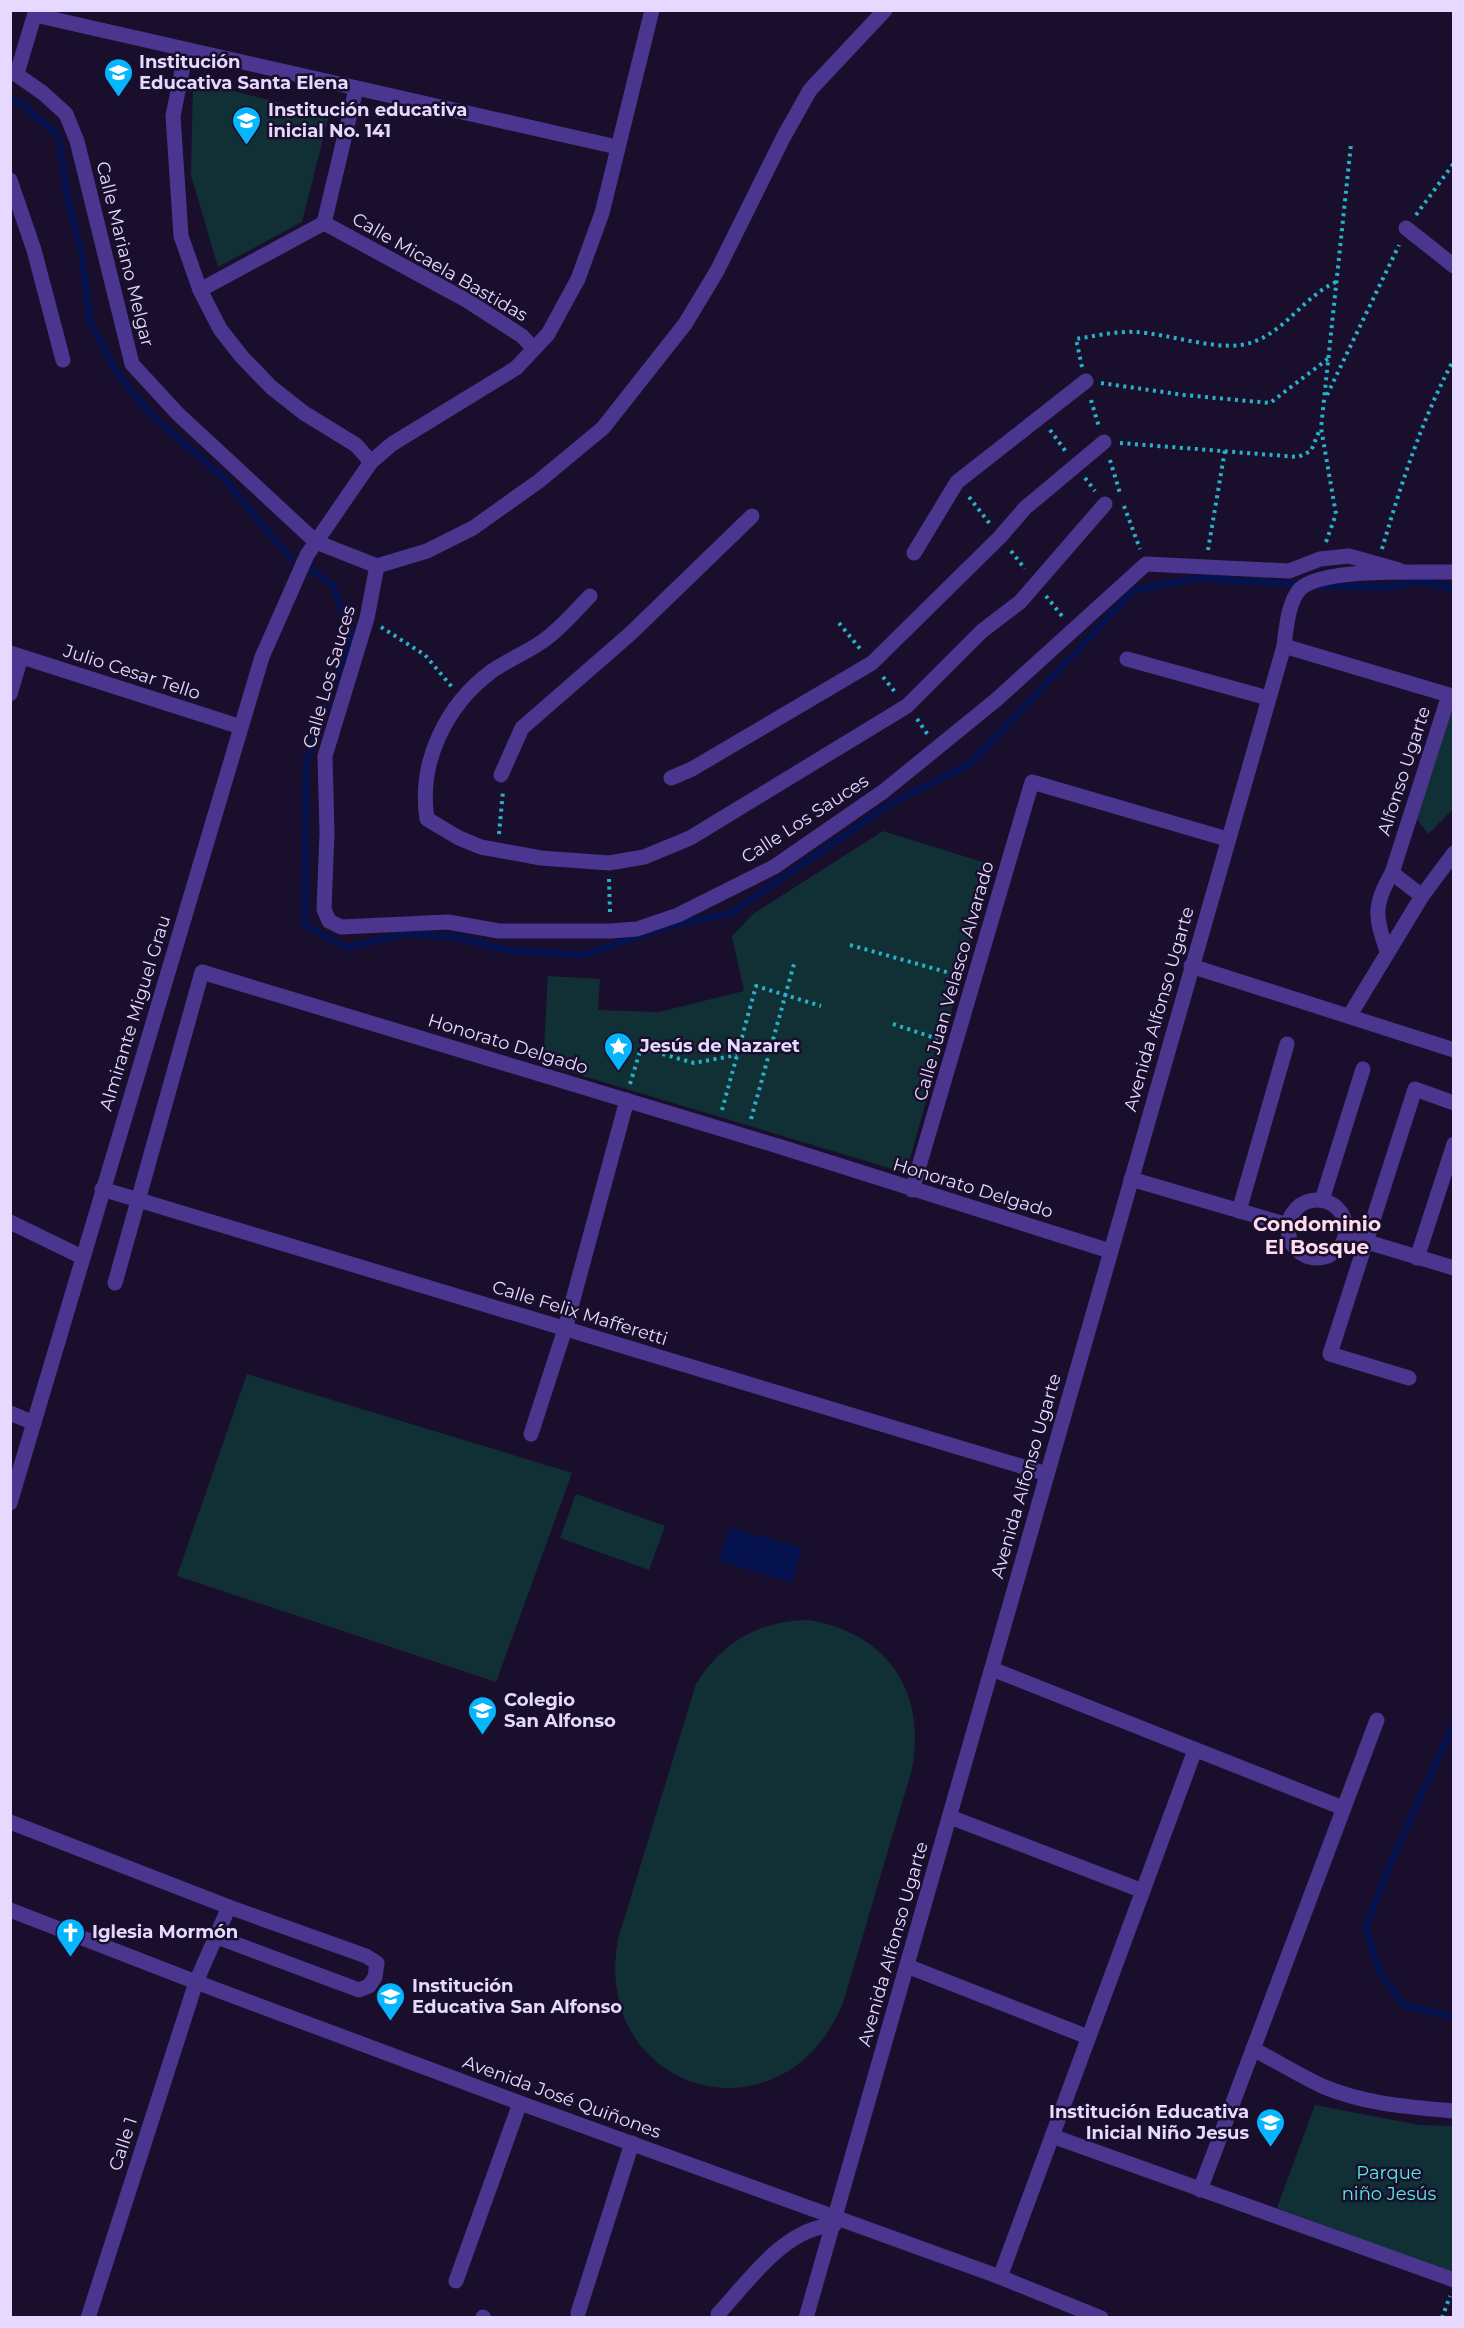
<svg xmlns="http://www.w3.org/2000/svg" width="1464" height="2328" font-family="Montserrat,sans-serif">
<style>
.green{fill:#113036}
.water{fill:#06124d}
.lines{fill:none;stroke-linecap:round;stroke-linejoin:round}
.stream{stroke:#06124d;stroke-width:7}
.path{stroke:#26b2c7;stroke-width:4;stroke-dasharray:3 4.5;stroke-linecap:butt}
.minor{stroke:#4a368f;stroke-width:15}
.labels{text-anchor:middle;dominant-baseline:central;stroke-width:5;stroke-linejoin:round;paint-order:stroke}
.poi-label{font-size:18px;font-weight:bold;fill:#e5d9ff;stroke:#190f2c;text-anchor:start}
.street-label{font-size:18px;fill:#e5d9ff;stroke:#190f2c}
.park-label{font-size:18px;fill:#5aeae2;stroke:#190f2c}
.neighbourhood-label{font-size:20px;font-weight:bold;fill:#ffdbeb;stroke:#190f2c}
</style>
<rect width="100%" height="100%" fill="#190f2c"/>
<g class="green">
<polygon points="193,81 329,115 302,222 218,267 191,175"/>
<polygon points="1453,692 1453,809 1428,834 1417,819"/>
<polygon points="883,831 992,865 906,1173 543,1064 548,976 600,979 598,1010 659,1012 744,991 732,936 753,914"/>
<polygon points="247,1374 572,1473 496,1682 177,1576"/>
<polygon points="576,1494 665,1526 649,1570 560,1538"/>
<path d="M 809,1620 C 888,1634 926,1691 912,1769 L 843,2003 C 783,2149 590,2093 618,1939 L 696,1684 C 723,1641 759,1621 809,1620 Z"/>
<polygon points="1315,2105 1419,2125 1453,2126 1453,2274 1277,2208"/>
</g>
<polygon class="water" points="729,1527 802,1548 792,1583 719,1561"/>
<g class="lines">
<g class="stream">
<polyline points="10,100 21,103 58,135 68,200 82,255 90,323 118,374 149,413 222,476 291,559"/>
<polyline points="311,569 333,586 352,636 333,683 306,763 305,925 347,948 403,934 457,937 505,950 583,955 669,926 731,913 893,802 971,763 1134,590 1199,578 1303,585"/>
<polyline points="1317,586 1389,587 1424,581 1454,589"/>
<polyline points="1454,1724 1393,1857 1366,1927 1379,1971 1403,2005 1454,2017"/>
</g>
<g class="path">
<polyline points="1416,215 1454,163"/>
<path d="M 1082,367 L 1076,339 C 1095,336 1116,331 1135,332 C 1168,333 1223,354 1253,342 C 1287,330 1305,295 1338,281"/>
<polyline points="1101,383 1184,395 1270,403 1329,358"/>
<polyline points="1327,395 1399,245"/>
<polyline points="1091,400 1099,427"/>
<polyline points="1050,430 1067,453"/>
<polyline points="1120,443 1298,457 1311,451 1320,429"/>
<polyline points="1110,460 1120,493"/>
<polyline points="1085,478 1095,491"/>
<polyline points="969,497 990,524"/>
<polyline points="1124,506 1140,549"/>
<polyline points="1326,542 1336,514 1321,428 1351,144"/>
<path d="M 1382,549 C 1401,484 1422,419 1454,359"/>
<polyline points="1208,550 1225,450"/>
<polyline points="1011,551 1025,569"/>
<polyline points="1046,596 1062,616"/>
<polyline points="839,623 861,650"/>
<polyline points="381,627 425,655 452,687"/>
<polyline points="883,677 895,692"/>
<polyline points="917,719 928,735"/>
<polyline points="499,834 503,791"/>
<polyline points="609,879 610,913"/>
<polyline points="850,945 957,975"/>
<polyline points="893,1024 938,1039"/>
<polyline points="630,1084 641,1048 694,1063 737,1055"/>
<polyline points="722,1110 756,986 821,1006"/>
<polyline points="751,1119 794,964"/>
<polyline points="1442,2318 1450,2296"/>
</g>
<g class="minor">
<polyline points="35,15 617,147"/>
<polyline points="186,51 173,116 181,236 200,290 220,329 242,357 271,387 304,413 356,445 371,462"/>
<polyline points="10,70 43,93 66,114 77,141 132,364 178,414 316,542 377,566 427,551 473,528 539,481 603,428 685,324 717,271 783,138 810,90 885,10"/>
<polyline points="17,73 36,10"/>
<polyline points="10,180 34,250 63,360"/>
<polyline points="324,223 466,300 522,336 534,349"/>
<polyline points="1406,228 1454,266"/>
<polyline points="200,290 324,223 356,89"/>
<polyline points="914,553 957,482 1086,381"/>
<polyline points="377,566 367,618 325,756 327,833 324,909 329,921 341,927 448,922 499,931 610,931 637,929 678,915 774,867 884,791 996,700 1146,564 1289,571 1320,559 1349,556 1399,570"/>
<path d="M 590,596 C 576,610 563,626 547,638 C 531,651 509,659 492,671 C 446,705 418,762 427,819 L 459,838 L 481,847 L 541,858 L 609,863 L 644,857 L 690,838 L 907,706 L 982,631 L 1020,602 L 1105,504"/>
<path d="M 1284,646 L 1449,695 L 1392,873 C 1373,905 1375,917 1387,951"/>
<polyline points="10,653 241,727"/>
<polyline points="1127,659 1268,698"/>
<polyline points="10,694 21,657"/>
<polyline points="501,775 522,728 630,634 752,516"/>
<polyline points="671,778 692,769 872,663 1000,537 1025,508 1104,442"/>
<polyline points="1392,873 1422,896"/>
<polyline points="1191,966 1454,1050"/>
<polyline points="1350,1015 1422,896 1454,853"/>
<polyline points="1131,1179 1288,1225"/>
<polyline points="102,1189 1047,1474"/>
<polyline points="912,1190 1032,782 1227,839"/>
<circle cx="1317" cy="1229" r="29"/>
<polyline points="1322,1200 1363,1069"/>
<polyline points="1239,1211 1287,1044"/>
<polyline points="10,1222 82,1257"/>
<polyline points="1357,1239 1454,1268"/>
<polyline points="1417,1258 1454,1144"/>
<polyline points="115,1283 202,972 781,1147 1110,1251"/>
<polyline points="1409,1378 1330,1354 1415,1089 1454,1103"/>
<polyline points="10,1413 34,1423"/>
<polyline points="531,1434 565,1329 627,1100"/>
<polyline points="10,1503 262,657 307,555 371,462 392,444 516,368 548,334 578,279 602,213 652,10"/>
<polyline points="992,1669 1343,1808"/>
<polyline points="950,1817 1143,1891"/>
<polyline points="10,1822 229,1907 366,1956 377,1963 375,1977 369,1986 359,1990 217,1937"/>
<polyline points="10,1910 196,1982 520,2103 1000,2277 1101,2318"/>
<polyline points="907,1966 1088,2037"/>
<path d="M 1253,2049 C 1276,2061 1299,2075 1322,2086 C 1364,2104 1409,2107 1454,2111"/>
<polyline points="1052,2136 1454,2280"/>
<polyline points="1200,2190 1377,1720"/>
<polyline points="1000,2277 1195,1750"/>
<polyline points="456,2281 520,2103"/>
<polyline points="578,2313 632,2143"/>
<path d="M 718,2314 C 750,2280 784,2228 834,2225"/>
<polyline points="483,2317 484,2318"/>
<polyline points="88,2318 196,1982 229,1907"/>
<path d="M 806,2318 L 1284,646 C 1286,630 1288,602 1300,589 C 1323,567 1420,573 1454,572"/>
</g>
</g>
<defs>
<symbol id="school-pin" viewBox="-11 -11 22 30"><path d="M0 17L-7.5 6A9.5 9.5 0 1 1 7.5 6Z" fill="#05b6ff" stroke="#190f2c"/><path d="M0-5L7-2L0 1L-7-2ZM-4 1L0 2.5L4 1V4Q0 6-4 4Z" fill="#fff"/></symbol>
<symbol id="sight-pin" viewBox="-11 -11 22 30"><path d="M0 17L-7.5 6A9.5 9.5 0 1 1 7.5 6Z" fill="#05b6ff" stroke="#190f2c"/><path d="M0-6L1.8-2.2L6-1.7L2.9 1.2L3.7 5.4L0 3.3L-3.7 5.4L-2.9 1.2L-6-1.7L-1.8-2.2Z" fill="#fff"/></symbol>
<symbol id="church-pin" viewBox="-11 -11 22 30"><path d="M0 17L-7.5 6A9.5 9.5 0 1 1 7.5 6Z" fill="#05b6ff" stroke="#190f2c"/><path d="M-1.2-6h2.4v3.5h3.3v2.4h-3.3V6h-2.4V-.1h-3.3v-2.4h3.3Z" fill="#fff"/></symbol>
</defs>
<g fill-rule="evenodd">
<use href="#school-pin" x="102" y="56" width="33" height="45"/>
<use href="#school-pin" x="230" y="104" width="33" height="45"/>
<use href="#sight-pin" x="602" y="1030" width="33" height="45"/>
<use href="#school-pin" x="466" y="1694" width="33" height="45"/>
<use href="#church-pin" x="54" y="1916" width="33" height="45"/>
<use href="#school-pin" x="374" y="1980" width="33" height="45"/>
<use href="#school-pin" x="1254" y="2106" width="33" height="45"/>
</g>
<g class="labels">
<g class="poi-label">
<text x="139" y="62">Institución<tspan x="139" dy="21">Educativa Santa Elena</tspan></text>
<text x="268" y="110">Institución educativa<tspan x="268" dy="21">inicial No. 141</tspan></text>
<text x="640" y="1046">Jesús de Nazaret</text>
<text x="504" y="1700">Colegio<tspan x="504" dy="21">San Alfonso</tspan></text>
<text x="92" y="1932">Iglesia Mormón</text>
<text x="412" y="1986">Institución<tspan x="412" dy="21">Educativa San Alfonso</tspan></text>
<text x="1249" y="2112" text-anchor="end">Institución Educativa<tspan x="1249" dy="21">Inicial Niño Jesus</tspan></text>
</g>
<g class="street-label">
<text transform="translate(125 254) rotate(76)">Calle Mariano Melgar</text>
<text transform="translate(440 267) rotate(30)">Calle Micaela Bastidas</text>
<text transform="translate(132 672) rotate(18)">Julio Cesar Tello</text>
<text transform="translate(329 677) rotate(-74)">Calle Los Sauces</text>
<text transform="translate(1404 771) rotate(-72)">Alfonso Ugarte</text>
<text transform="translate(805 819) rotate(-33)">Calle Los Sauces</text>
<text transform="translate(954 981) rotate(-74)">Calle Juan Velasco Alvarado</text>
<text transform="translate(1159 1009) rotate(-74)">Avenida Alfonso Ugarte</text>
<text transform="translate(135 1013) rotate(-73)">Almirante Miguel Grau</text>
<text transform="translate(508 1044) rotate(17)">Honorato Delgado</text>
<text transform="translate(973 1188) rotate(17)">Honorato Delgado</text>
<text transform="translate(580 1313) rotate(17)">Calle Felix Mafferetti</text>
<text transform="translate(1026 1476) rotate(-74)">Avenida Alfonso Ugarte</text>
<text transform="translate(893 1944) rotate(-74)">Avenida Alfonso Ugarte</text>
<text transform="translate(562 2097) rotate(20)">Avenida José Quiñones</text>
<text transform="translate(123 2144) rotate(-72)">Calle 1</text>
</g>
<g class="park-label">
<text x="1389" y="2173">Parque<tspan x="1389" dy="21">niño Jesús</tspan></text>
</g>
<g class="neighbourhood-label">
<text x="1317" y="1224">Condominio<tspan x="1317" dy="23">El Bosque</tspan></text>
</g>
</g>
<rect width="1464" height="2328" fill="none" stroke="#e5d9ff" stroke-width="24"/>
</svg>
